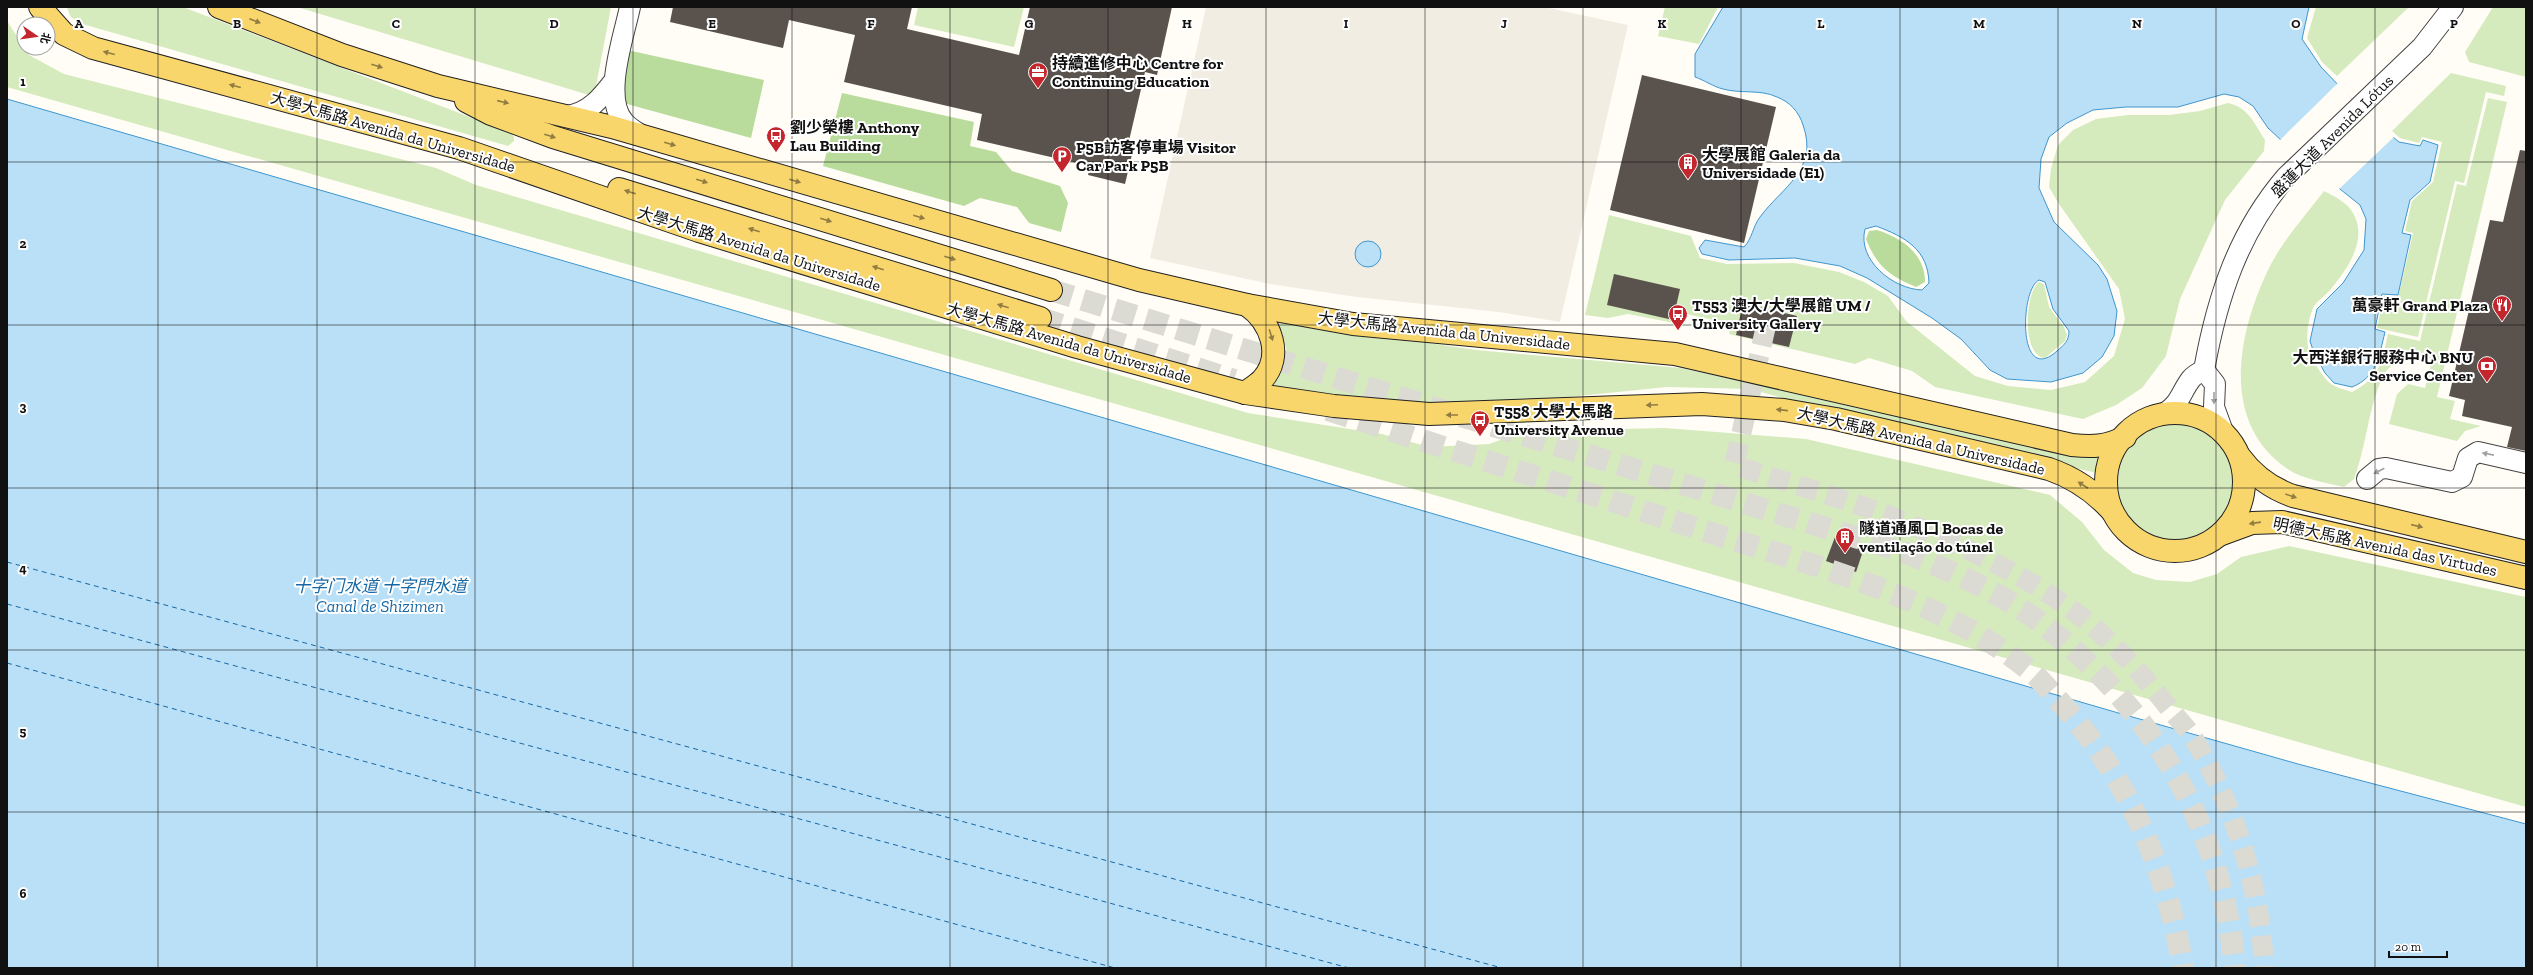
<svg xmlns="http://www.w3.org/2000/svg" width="2533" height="975" font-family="'Zilla Slab','Noto Sans SC',serif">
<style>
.green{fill:#d5ebbd}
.forest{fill:#b9dc9c}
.plaza{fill:#f1ede2}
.water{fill:#b9e0f7;stroke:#3f96cf;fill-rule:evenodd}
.pier{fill:#fffdf5}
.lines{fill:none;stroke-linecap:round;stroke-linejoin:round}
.ferry{stroke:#1768a6;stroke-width:1;stroke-dasharray:5 4;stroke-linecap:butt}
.building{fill:#5a524d}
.minor-tunnel{stroke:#dbdad3;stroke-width:20;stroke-dasharray:20 10;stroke-linecap:butt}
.major-tunnel{stroke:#dbdad3;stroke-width:22;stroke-dasharray:22 11;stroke-linecap:butt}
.minor-casing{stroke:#444;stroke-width:22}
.major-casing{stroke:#222;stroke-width:24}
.minor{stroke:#fff;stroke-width:20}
.major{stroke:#f9d66b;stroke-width:22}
.oneway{fill:#917d42}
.oneway2{fill:#a0a0a0}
.grid{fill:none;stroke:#111;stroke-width:1;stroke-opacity:0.55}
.labels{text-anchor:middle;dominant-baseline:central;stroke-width:4;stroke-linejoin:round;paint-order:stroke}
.poi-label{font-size:16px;font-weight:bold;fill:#111;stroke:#fff;text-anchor:start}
.street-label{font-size:16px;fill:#111;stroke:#fff}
.water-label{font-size:17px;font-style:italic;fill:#1768a6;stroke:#fff}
.grid-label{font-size:13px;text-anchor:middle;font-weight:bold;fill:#111;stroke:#fff;stroke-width:4;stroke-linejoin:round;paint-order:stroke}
</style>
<rect width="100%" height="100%" fill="#fffdf5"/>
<g class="green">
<polygon points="67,7 183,7 511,133 514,137 514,141 508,146 79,23 70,16"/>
<polygon points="297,7 611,7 596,86 589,95"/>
<polygon points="918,7 1024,7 1014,47 914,25"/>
<polygon points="1665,7 1718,7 1699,44 1658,36"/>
<polygon points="2316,7 2409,7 2337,76 2322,62 2307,38"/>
<polygon points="2493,7 2526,7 2526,77 2469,62 2465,52"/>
<polygon points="7,21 29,55 64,74 436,168 476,185 1248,413 1382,434 1429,447 1489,444 1526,431 1665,428 1806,439 2050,495 2082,522 2104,550 2133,573 2156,580 2190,582 2217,574 2241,557 2289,546 2526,597 2526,807 7,87"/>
<polygon points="2451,73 2506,86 2504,96 2486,92 2464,183 2455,181 2418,337 2377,328 2384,295 2398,298 2413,233 2405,231 2412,201 2433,182 2442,142 2422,137 2419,143 2400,138 2392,131"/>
<path d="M 2488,98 L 2507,102 L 2437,397 L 2455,401 L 2450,419 L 2481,426 L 2465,431 L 2457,441 L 2389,424 L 2397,394 L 2408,384 L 2425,388 L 2432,360 C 2414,354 2391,359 2382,378 C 2368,410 2366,447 2354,479 L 2344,487 C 2323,482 2299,479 2282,465 C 2220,417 2239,331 2268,270 C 2282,241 2305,216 2324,191 C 2334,196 2348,203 2353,213 C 2369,240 2346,271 2330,290 C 2325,296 2316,302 2313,308 C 2306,325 2304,348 2315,364 C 2329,384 2328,385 2352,392 C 2380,377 2381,364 2388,334 L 2420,341 L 2457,184 L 2466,186 Z"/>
<path d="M 2228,103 C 2249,108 2254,123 2265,140 L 2264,151 L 2225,200 L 2180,299 L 2166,356 L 2142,388 L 2116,405 L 2083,419 L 1935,387 L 1912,371 L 1869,358 L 1855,364 L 1729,334 L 1731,324 L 1678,312 L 1674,323 L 1628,314 L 1608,318 L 1585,315 L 1609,215 L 1691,236 L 1700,258 L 1727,264 L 1794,263 L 1839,272 L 1864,282 L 1888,296 L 1906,321 L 1975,376 L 2008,386 L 2051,390 L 2085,382 L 2114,356 L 2125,319 L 2119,289 L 2059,204 L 2049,187 L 2051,169 L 2058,145 L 2073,130 L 2096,119 L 2128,115 L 2169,115 L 2200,111 Z"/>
<path d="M 2039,282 L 2044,284 L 2049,307 L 2064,327 L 2067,335 L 2065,341 L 2045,358 C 2021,356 2025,292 2039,282 Z"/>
<polygon points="1278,321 1476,350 1680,368 2106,459 2101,474 1827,410 1750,389 1667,387 1470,407 1304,393 1271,385 1288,355"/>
<circle cx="2176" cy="482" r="58"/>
</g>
<g class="forest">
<polygon points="627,50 764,80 751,138 616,101"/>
<polygon points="842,93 974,122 970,146 996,152 1012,171 1060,186 1068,203 1061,232 1029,223 1017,207 980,198 964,206 823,166"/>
<path d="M 1877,230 C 1902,238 1925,254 1925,282 L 1916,287 C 1890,276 1877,267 1866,239 L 1869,231 Z"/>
</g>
<polygon class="plaza" points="1206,7 1544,7 1628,25 1560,322 1499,312 1357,297 1270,284 1150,258"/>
<g class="water">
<path d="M 1723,7 L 2309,7 L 2302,39 L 2321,67 L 2368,116 L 2399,142 L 2420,146 L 2423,140 L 2438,145 L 2430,182 L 2410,200 L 2402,233 L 2411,235 L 2398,295 L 2382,294 L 2375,329 L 2385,332 C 2379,356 2377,377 2352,387 L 2334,383 L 2325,373 L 2314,353 L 2310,341 L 2317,309 L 2343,283 L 2364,250 L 2366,219 L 2360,205 L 2296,154 L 2268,128 L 2253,106 L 2239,97 L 2224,94 L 2178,107 L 2126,107 L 2093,110 L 2067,123 L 2049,137 L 2041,159 L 2039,188 L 2054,222 L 2098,265 L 2107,279 L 2117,311 L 2114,336 L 2102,357 L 2083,373 L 2051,382 L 2007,379 L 1990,370 L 1961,339 L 1932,318 L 1867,278 L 1840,266 L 1795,258 L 1729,260 L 1702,254 L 1699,248 L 1705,240 L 1744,247 C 1752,239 1753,226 1760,217 C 1782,187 1819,170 1803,125 C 1799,112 1790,102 1777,97 C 1760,89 1741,94 1723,89 C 1714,87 1704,80 1695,77 L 1695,54 ZM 1876,226 C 1905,237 1928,249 1929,283 L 1922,290 C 1893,289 1857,260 1865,229 ZM 2039,280 L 2045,282 L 2053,309 L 2069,331 C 2069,341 2064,345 2057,351 C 2017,387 2020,289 2039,280 Z"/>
<polygon points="7,99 2115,712 2298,764 2526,824 2526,968 7,968"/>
<circle cx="1368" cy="254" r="13"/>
</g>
<polygon class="pier" points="2338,83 2353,100 2395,136 2338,190 2313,173 2279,141"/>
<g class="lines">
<g class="ferry">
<polyline points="7,562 1502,968"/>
<polyline points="7,604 1349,968"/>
<polyline points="7,663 1115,968"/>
</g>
</g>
<g class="building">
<polygon points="673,7 912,7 907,29 1019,55 1030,7 1172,7 1157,75 1145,72 1128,145 1134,146 1125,184 1088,175 1090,166 977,140 982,114 844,82 855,35 789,20 783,48 670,22"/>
<polygon points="1642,75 1776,107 1744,243 1610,210"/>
<polygon points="2520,150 2526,151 2526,451 2507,447 2512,427 2462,416 2465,400 2449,396 2490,220 2503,222"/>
<polygon points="1614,274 1680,289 1673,320 1607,305"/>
<polygon points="1743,303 1797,316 1789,347 1736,335"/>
<polygon points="1835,537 1864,548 1856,572 1826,561"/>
</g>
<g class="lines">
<path class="minor-tunnel" d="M 1766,326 L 1734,465 C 1797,486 1862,503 1922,529 C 1975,552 2029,578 2075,612 C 2111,639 2141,673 2169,708 C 2177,718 2187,728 2194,739 C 2235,807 2261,889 2264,968"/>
<g class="major-tunnel">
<path d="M 1051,290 L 1907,553 C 1950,571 1995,590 2033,617 C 2151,704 2221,822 2235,968"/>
<polyline points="1040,318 1234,380"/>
<path d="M 1328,410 C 1452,450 1575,489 1699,529 C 1809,564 1945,598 2035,675 C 2044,683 2052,694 2061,703 C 2128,777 2167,870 2183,968"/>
</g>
<defs>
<g id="minor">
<path d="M 630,7 C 624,36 602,98 624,122 C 628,127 635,131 641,135"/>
<path d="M 567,116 C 589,113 601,98 614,81"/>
<polyline points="2204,370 2215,384 2214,407 2222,429"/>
<path d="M 2165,413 C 2180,404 2181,392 2191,379 C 2194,375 2200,372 2204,370 C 2217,298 2238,233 2286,177 L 2422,47 L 2453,7"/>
<polyline points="2367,479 2379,469 2386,468 2452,482 2462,477 2468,458 2478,452 2526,463"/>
</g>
<g id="major">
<path d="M 40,7 L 64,34 L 93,48 L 459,148 L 699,231 L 1077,347 L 1245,393 L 1334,406 L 1429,414 L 1702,404 L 1784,410 L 1836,419 L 2049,469 C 2075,478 2094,491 2112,511"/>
<path d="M 219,7 L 342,55 L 438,86 L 612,127 L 1139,280 L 1247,305 L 1353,324 L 1675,354 L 2072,445 C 2092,447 2106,447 2125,437"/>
<polyline points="466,101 491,114 553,137 1051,290"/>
<polyline points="619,189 1040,318"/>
<path d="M 1245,393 C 1250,389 1257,385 1262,380 C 1284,356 1271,322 1247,305"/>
<circle cx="2175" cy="482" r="69"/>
<path d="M 2240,457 C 2254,476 2270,488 2293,496 L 2526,552"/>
<polyline points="2222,534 2252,523 2282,522 2526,578"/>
</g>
</defs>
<use href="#minor" class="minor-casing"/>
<use href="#major" class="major-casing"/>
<use href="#minor" class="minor"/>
<use href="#major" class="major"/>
</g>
<defs><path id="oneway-solid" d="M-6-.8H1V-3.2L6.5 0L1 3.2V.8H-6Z"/></defs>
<g class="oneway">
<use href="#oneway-solid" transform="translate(255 21) rotate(21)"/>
<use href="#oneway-solid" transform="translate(109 53) rotate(-165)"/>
<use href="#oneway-solid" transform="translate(377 66) rotate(18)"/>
<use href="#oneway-solid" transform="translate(235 86) rotate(-165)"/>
<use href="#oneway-solid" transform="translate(503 102) rotate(13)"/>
<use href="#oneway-solid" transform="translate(550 136) rotate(18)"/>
<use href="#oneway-solid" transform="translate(670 144) rotate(16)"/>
<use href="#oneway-solid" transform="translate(702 181) rotate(17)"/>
<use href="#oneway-solid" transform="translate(795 181) rotate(16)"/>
<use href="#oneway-solid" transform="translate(630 192) rotate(-163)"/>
<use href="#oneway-solid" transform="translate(919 217) rotate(16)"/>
<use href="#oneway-solid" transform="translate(826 220) rotate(17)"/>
<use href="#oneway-solid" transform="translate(754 230) rotate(-163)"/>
<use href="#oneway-solid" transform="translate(950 258) rotate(17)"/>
<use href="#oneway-solid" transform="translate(878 268) rotate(-163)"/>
<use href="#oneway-solid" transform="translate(1003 306) rotate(-163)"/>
<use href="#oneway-solid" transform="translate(1271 335) rotate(73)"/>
<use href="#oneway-solid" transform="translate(1652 405) rotate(178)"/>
<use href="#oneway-solid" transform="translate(1782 410) rotate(-174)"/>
<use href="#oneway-solid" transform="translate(1452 415) rotate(-180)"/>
<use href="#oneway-solid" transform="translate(2083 485) rotate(-147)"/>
<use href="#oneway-solid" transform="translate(2291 496) rotate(19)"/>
<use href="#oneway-solid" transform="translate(2255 523) rotate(172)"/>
<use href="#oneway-solid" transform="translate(2417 526) rotate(13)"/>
</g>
<g class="oneway2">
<use href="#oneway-solid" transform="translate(2214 398) rotate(90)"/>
<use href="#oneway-solid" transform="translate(2488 454) rotate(-169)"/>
<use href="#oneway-solid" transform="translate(2379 471) rotate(153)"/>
</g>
<path class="grid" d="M 158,7 L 158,968M 317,7 L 317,968M 475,7 L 475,968M 633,7 L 633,968M 792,7 L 792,968M 950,7 L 950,968M 1108,7 L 1108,968M 1266,7 L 1266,968M 1425,7 L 1425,968M 1583,7 L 1583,968M 1741,7 L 1741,968M 1900,7 L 1900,968M 2058,7 L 2058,968M 2216,7 L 2216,968M 2375,7 L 2375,968M 7,162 L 2526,162M 7,325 L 2526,325M 7,488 L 2526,488M 7,650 L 2526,650M 7,812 L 2526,812"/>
<defs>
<symbol id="office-pin" viewBox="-11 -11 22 30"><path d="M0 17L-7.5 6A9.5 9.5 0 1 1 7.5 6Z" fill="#c4262e" stroke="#fff"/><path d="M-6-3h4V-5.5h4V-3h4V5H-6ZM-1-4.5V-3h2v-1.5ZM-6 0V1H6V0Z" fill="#fff"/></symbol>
<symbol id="bus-pin" viewBox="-11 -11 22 30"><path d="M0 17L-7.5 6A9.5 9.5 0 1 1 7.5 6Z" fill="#c4262e" stroke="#fff"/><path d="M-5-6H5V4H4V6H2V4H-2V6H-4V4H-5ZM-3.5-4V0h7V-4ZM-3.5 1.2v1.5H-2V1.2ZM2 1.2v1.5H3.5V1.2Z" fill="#fff"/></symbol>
<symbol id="parking-pin" viewBox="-11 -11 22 30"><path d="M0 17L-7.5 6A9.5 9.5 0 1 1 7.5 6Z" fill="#c4262e" stroke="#fff"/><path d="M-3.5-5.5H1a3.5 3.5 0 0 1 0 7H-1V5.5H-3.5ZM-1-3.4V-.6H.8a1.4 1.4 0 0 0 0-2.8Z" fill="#fff"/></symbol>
<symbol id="building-pin" viewBox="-11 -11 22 30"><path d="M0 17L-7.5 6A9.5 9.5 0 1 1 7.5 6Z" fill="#c4262e" stroke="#fff"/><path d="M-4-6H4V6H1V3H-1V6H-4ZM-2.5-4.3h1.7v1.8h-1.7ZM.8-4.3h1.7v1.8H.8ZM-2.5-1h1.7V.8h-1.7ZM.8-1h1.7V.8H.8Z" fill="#fff"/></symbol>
<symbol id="restaurant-pin" viewBox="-11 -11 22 30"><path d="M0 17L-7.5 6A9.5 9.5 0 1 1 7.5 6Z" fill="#c4262e" stroke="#fff"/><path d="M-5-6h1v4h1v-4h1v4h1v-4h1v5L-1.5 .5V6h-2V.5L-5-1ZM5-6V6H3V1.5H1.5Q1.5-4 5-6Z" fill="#fff"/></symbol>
<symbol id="bank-pin" viewBox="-11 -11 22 30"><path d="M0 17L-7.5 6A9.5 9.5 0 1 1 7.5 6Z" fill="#c4262e" stroke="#fff"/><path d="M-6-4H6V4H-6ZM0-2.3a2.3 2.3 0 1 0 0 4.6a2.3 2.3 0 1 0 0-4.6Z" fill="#fff"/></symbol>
</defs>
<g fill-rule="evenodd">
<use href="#office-pin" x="1027" y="61" width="22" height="30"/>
<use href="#bus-pin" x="765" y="125" width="22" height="30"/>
<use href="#parking-pin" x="1051" y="145" width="22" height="30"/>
<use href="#building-pin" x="1677" y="152" width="22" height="30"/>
<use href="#restaurant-pin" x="2491" y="294" width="22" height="30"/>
<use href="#bus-pin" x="1667" y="303" width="22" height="30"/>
<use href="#bank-pin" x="2476" y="355" width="22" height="30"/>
<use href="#bus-pin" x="1469" y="409" width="22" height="30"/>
<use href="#building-pin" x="1834" y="526" width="22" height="30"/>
</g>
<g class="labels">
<g class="poi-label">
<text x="1052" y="63">持續進修中心 Centre for<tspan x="1052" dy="18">Continuing Education</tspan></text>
<text x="790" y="127">劉少榮樓 Anthony<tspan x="790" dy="18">Lau Building</tspan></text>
<text x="1076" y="147">P5B訪客停車場 Visitor<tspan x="1076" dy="18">Car Park P5B</tspan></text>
<text x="1702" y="154">大學展館 Galeria da<tspan x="1702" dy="18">Universidade (E1)</tspan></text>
<text x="1692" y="305">T553 澳大/大學展館 UM /<tspan x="1692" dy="18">University Gallery</tspan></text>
<text x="2488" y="305" text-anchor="end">萬豪軒 Grand Plaza</text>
<text x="2473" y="357" text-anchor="end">大西洋銀行服務中心 BNU<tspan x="2473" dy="18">Service Center</tspan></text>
<text x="1494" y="411">T558 大學大馬路<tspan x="1494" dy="18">University Avenue</tspan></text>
<text x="1859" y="528">隧道通風口 Bocas de<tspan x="1859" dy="18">ventilação do túnel</tspan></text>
</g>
<g class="street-label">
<text transform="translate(393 132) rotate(16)">大學大馬路 Avenida da Universidade</text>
<text transform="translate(2332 136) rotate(-45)">盛蓮大道 Avenida Lótus</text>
<text transform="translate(759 249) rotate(17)">大學大馬路 Avenida da Universidade</text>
<text transform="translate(1444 331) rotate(6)">大學大馬路 Avenida da Universidade</text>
<text transform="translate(1069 343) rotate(16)">大學大馬路 Avenida da Universidade</text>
<text transform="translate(1921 441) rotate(13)">大學大馬路 Avenida da Universidade</text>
<text transform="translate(2385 547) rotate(12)">明德大馬路 Avenida das Virtudes</text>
</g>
<g class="water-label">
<text x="380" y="586">十字门水道 十字門水道<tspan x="380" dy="20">Canal de Shizimen</tspan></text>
</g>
</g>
<g class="grid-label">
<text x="79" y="28">A</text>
<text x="237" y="28">B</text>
<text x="396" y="28">C</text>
<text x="554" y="28">D</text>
<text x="712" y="28">E</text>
<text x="871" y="28">F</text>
<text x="1029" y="28">G</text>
<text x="1187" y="28">H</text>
<text x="1346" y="28">I</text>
<text x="1504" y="28">J</text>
<text x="1662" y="28">K</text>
<text x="1821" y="28">L</text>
<text x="1979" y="28">M</text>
<text x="2137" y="28">N</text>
<text x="2296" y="28">O</text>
<text x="2454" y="28">P</text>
<text x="23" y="86">1</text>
<text x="23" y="248">2</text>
<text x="23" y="411">3</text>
<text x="23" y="573">4</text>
<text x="23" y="736">5</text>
<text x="23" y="898">6</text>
</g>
<rect width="2533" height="975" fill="none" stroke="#111111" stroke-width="16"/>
<g transform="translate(36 36) rotate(103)"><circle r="19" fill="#ffffff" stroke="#a0a0a0"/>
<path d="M0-3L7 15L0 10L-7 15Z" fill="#c4262e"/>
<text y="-6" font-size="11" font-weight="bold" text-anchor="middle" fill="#111111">北</text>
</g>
<path d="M2389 951v6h58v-6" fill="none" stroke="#111111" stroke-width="2"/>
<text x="2395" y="951" font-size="12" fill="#111111" stroke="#ffffff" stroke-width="3" paint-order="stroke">20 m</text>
</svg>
